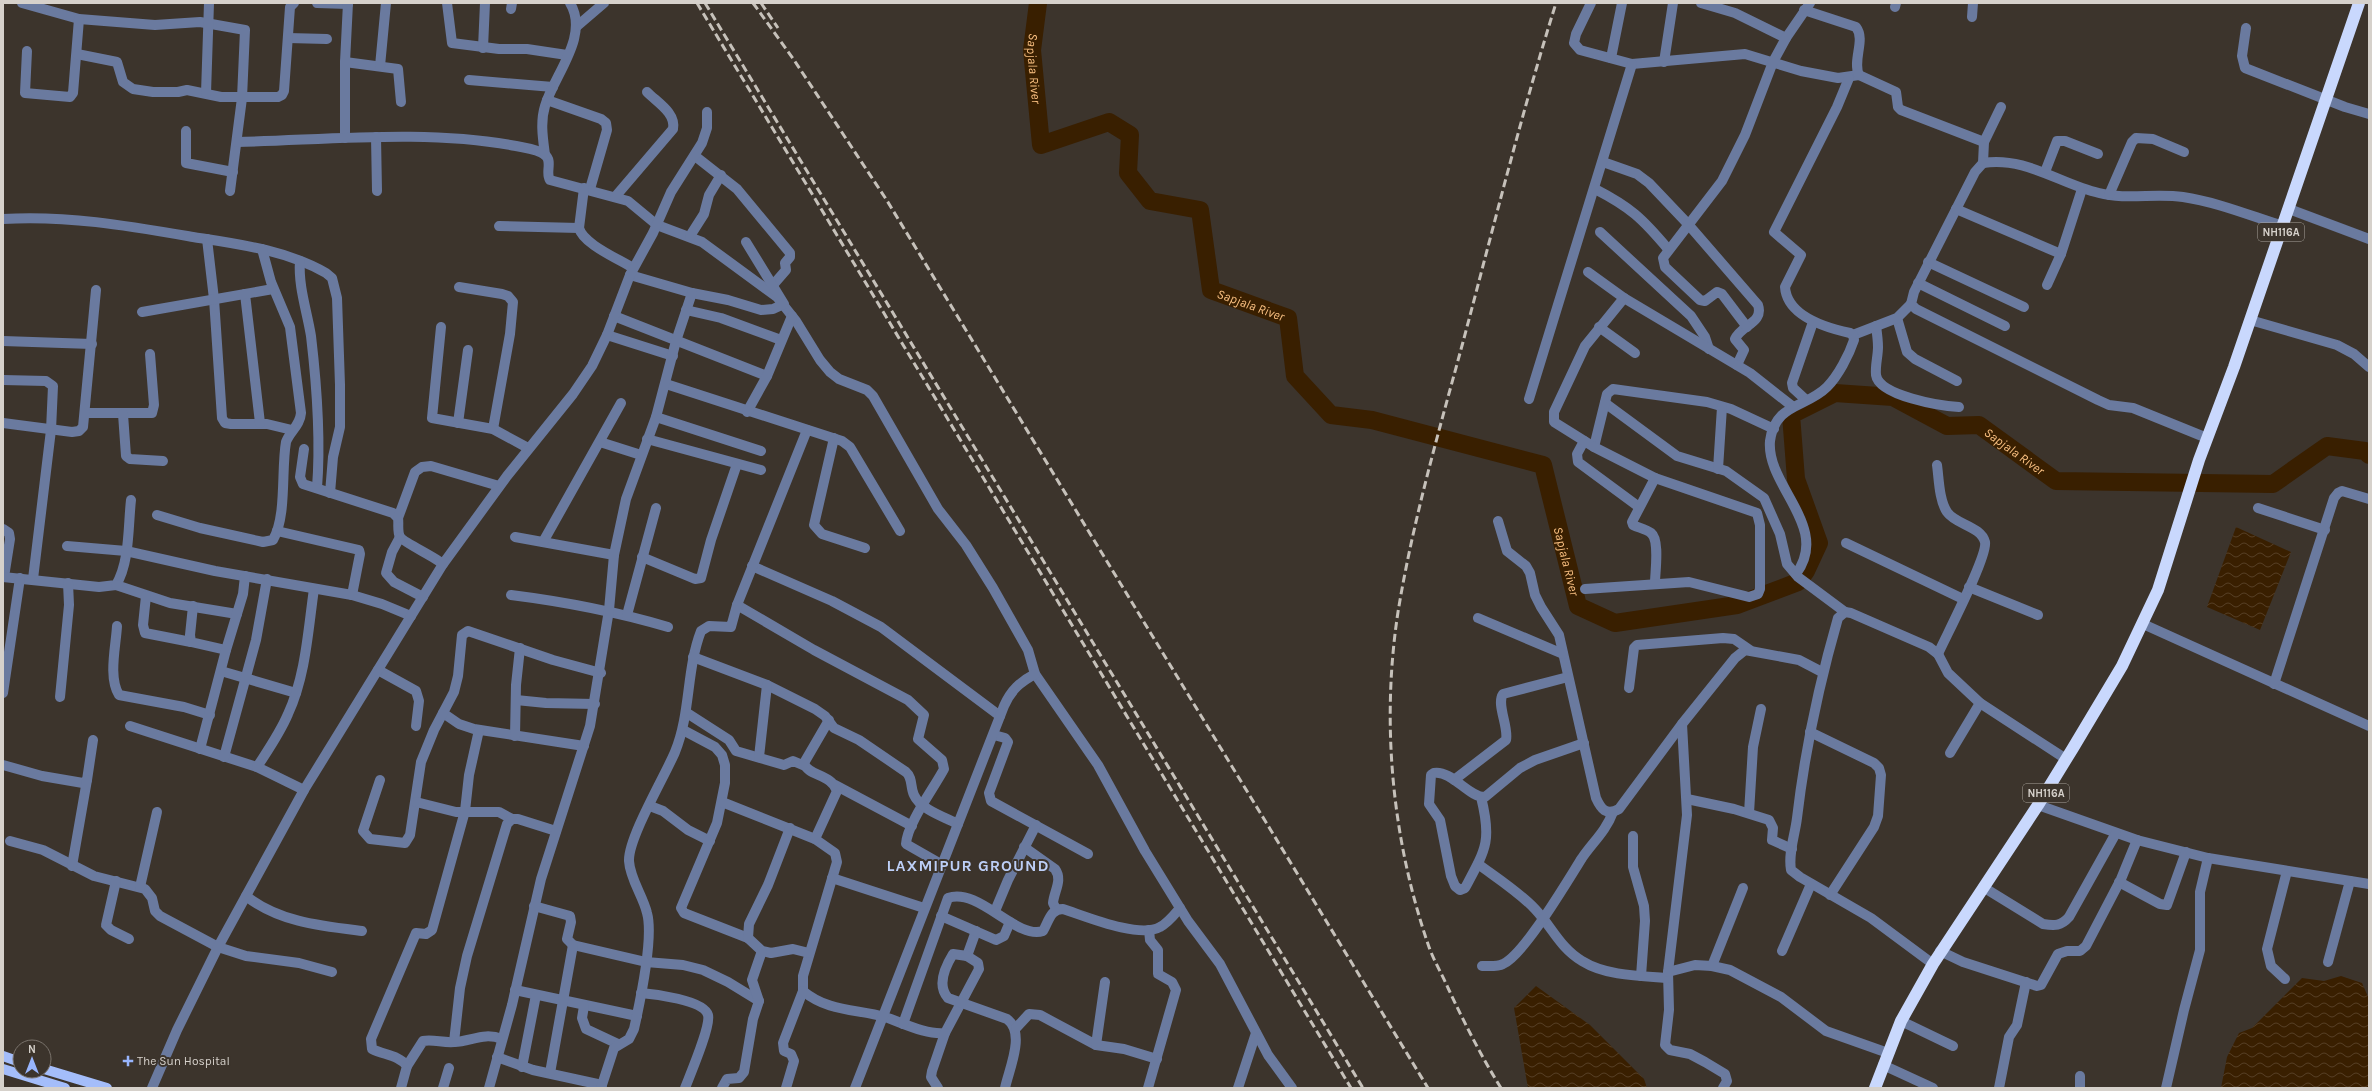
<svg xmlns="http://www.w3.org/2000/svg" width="2372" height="1091" font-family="Karla,sans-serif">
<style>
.water{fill:url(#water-waves)}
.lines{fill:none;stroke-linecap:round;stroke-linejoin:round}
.river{stroke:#391f00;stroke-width:18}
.minor{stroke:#6a7a9f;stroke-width:10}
.major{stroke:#a4bdfa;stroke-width:10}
.highway{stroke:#c9d8fd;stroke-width:12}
.rail{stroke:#c6c1ba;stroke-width:3;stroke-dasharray:8 4;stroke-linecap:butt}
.poi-dot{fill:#98b5fd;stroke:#3c342c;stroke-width:1.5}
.labels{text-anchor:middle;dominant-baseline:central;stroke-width:4;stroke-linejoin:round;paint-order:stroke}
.shield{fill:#3c342c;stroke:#a8a29b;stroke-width:1}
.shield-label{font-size:11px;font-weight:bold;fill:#d6d1cb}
.poi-label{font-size:12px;fill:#d6d1cb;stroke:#3c342c;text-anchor:start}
.water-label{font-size:13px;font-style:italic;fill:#fac081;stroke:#3c342c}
.district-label{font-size:16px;font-weight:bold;letter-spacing:1px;fill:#bdcff7;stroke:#3c342c}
</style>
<defs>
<pattern id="water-waves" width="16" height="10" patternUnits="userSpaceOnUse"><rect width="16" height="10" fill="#391f00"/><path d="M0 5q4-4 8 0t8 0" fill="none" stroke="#553e24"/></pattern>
</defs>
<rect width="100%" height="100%" fill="#3c342c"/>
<g class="water">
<polygon points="2236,527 2291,552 2260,630 2207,607"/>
<polygon points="2341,976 2362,983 2369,999 2369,1088 2221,1088 2227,1057 2239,1033 2252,1028 2302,978 2324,981"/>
<polygon points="1536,986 1590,1025 1644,1079 1647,1088 1528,1088 1514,1008"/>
</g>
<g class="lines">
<path class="river" id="s1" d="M 1038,3 L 1032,50 L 1041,145 L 1109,122 L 1130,135 L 1128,173 L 1150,201 L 1200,210 L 1211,290 L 1288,318 L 1295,376 L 1331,415 L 1372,420 L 1543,465 L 1578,606 L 1615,623 L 1737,605 L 1798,582 L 1806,571 L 1819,543 L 1796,479 L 1791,415 L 1835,393 L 1893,397 L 1947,426 L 1979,425 L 2056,481 L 2273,484 L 2327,446 L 2365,451 L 2369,455"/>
<g class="minor">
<polyline points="22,3 79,19 155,25 200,22 245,30 242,98 230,191"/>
<polyline points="317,3 348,4"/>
<polyline points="447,3 452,43 499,49 527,49 567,55"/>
<polyline points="1591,3 1576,34 1574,43 1580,50 1632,64 1745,54 1801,71 1838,78 1859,75"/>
<polyline points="1701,3 1735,13 1786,38"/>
<polyline points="1895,7 1896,3"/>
<polyline points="511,9 512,3"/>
<path d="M 1804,10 L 1856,27 C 1866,40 1852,60 1859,75 L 1896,92 L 1898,107 L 1901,110 L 1984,142"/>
<polyline points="1972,17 1973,3"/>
<polyline points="576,27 604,3"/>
<polyline points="2246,28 2242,56 2245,68 2345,107 2369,114"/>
<polyline points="288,38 327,39"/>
<polyline points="483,48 485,3"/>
<polyline points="27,51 25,93 70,97 73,93 79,19"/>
<polyline points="77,54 117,62 123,82 133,89 153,92 178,92 187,90 221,97 278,97 282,95 284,91 290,7 294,3"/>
<polyline points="1611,58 1622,3"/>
<polyline points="345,62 398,69 401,102"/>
<polyline points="1664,62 1673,3"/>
<polyline points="380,66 386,3"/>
<polyline points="469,80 553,87"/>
<polyline points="206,93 209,3"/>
<polyline points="547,100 601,119 606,123 607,130 590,189"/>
<polyline points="2001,107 1984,142 1983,163 1975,172 1914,292 1911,304 1916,309 2098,400 2109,405 2133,408 2207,438"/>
<polyline points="186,131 186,163 233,172"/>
<polyline points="376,137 377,191"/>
<polyline points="345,138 345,62 348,3"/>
<path d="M 237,142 C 327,140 427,129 516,146 C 525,148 538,149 545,155 C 553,161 545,173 550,180 L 628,201 L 657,225 L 702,242 L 777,297 L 796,321 L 820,360 L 830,372 L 839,379 L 867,390 L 873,396 L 938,509 L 966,545 L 993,588 L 1028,650 L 1035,674 L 1098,765 L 1145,851 L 1188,921 L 1220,964 L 1268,1055 L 1292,1088"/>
<path d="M 545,155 C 543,139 540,122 545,106 C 554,75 590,36 570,3"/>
<polyline points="695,156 737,189 790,253 790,257 785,263 786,270 773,285"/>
<path d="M 1603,162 L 1637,174 L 1649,183 L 1687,223 L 1758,305 C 1764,323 1741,325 1735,339 L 1744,350 L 1737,365"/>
<path d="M 1983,163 C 2025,156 2060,184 2099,193 C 2126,200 2155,193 2183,197 C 2217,202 2251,216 2283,226"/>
<polyline points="2045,172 2057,141 2065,141 2098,154"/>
<path d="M 584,188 L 579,228 C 583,244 619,259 633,268"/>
<path d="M 1595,189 C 1630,207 1642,218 1668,249"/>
<polyline points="2109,195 2132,142 2136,138 2153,139 2184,152"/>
<path d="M 615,197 L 673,129 C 676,113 658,103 647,92"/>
<polyline points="1956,209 2061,254"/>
<polyline points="2289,209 2369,239"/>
<path d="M 3,219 C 67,215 129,226 193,237 C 238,244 286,250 326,273 L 332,278 L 337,298 L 340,385 L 340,427 L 333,457 L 330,493"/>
<polyline points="499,226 579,228"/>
<polyline points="1600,232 1691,316 1705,337 1709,349"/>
<polyline points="690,236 704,214 709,195 721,175"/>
<polyline points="207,239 214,299 222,418 225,423 231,424 267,424 292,430"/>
<path d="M 300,261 C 298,286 307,311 311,336 C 317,387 321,437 317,488"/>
<polyline points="1928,262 2024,307"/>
<polyline points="1588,272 1624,298 1750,373 1792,406"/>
<polyline points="630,275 692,293 728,300 761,310 773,309 784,304 746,242"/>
<polyline points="1918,283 2005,326"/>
<polyline points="2047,285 2061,254 2082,189"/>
<polyline points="459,287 502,294 508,296 513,302 510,334 493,429"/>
<polyline points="245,294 260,423"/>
<polyline points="686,310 721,318 781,340"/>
<polyline points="142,312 273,289"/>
<polyline points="614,316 767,376"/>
<polyline points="1897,318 1907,352 1915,359 1957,381"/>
<polyline points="2250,320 2337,345 2354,354 2369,367"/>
<path d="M 1876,326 C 1877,333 1878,340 1878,347 C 1878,356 1875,366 1876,375 C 1879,396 1941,406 1959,407"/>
<polyline points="441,327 432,418 493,429 528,448"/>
<polyline points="1599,327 1635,353"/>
<polyline points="1747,327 1722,294 1717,292 1705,301 1700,300 1665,267 1663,258 1722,181 1745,135 1773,62 1786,38 1810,3"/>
<polyline points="607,335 673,356"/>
<polyline points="1853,335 1897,318 1911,304"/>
<polyline points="3,341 92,344"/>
<polyline points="3,380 46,381 53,386 51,430 33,579"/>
<polyline points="666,384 842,441 850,447 900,531"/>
<polyline points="1529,399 1632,64"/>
<polyline points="1806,400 1793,388 1792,383 1813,322"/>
<polyline points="1605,403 1677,456 1726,471 1764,498 1780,534 1787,564 1798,577 1845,612"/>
<polyline points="747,412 767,376 792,316"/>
<polyline points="86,413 152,413 154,405 150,354"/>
<polyline points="123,414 126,456 130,459 163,461"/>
<polyline points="656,417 761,451"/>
<polyline points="3,423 72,432 79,431 83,427 96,290"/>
<polyline points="458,423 468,350"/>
<polyline points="834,438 814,525 822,534 865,548"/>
<polyline points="647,439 761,470"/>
<polyline points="1584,441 1577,454 1578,462 1639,507"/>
<polyline points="600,442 641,455"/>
<polyline points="1594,447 1607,394 1613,389 1707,402 1731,409 1774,429"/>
<path d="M 304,449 L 300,477 L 303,484 L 393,513 L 398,518 C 399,524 397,531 400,537 C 403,542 435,557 443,564"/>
<path d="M 1937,465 C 1939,479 1939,500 1947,512 C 1956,525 1981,526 1985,542 C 1988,556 1946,636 1938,654"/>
<polyline points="1718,469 1722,407"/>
<path d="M 1655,478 L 1632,522 L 1633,525 C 1639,528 1646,529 1651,533 C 1660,540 1655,572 1655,583"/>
<polyline points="2258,508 2325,530"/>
<path d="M 157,515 L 200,528 L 263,542 L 273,540 C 287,516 281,470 286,442 C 290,431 300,426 301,413 L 290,327 L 271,282 L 262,249"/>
<polyline points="398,518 415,472 422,467 431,466 499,486"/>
<path d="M 1498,521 L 1507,551 L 1526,566 L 1530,573 L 1535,595 L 1541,607 L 1559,635 L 1596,798 C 1601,809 1606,816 1619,809 L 1682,724 L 1735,658 L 1745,650 L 1799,660 L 1822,672"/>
<polyline points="3,529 9,533 10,539 4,577"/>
<polyline points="277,531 359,550 360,554 352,595"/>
<polyline points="400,537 392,552 386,573 394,582 423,597"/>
<polyline points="515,537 614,555"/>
<polyline points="543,542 621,403"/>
<polyline points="1846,543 1963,599"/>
<polyline points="67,546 126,551 215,571 352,595 382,604 411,616"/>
<polyline points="642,557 695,579 701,578 711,540 737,464"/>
<polyline points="752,566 832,601 881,627 1000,716"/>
<path d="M 1796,574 C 1831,527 1766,486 1770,441 C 1775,403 1806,408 1827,387 C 1838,376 1849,355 1854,340 L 1853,335 L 1850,333 C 1827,328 1787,316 1785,287 L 1801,255 L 1774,232 L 1837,107 L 1849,78"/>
<path d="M 3,577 L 99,587 L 116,585 C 130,562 128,526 131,500"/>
<polyline points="116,585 170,603 237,614"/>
<polyline points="1969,587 2038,615"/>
<polyline points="1585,589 1689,582 1749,597 1758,594 1760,589 1760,525 1757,513 1655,478 1594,447 1554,422 1554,412 1585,346 1624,298"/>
<path d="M 511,595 C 567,602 614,611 668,627"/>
<polyline points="146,596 143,625 145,633 191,642"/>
<path d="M 737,605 L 814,650 L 908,700 L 924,715 L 918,739 L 942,760 L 944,769 C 934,788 907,824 906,844 L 941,864"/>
<polyline points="193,606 190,635 191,642 226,650"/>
<polyline points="627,615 656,508"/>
<polyline points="1478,618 1563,654"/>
<polyline points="2143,624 2369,726"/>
<path d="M 117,626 C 116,646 108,677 119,695 L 184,707 L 210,715"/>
<path d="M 693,657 L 767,685 L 815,709 L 825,716 L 834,728 L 859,740 L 906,772 C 913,778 910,787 914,795 C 920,809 944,817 958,824"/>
<polyline points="378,670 416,691 419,701 416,726"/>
<polyline points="221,671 296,693"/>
<polyline points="2274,684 2334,498 2338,493 2342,491 2369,499"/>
<polyline points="1629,688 1634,648 1637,645 1723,638 1734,639 1750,650"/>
<polyline points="3,693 20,578"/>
<polyline points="60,697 69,605 68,583"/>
<polyline points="516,700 546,703 595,704"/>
<polyline points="443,713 459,724 474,729 584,746"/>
<polyline points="687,713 729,740 736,751 784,765 793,761 805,766"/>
<polyline points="1682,724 1687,815 1668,972 1669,1010 1665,1045 1670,1050 1690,1054 1705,1062 1725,1074 1727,1081 1723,1088"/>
<polyline points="130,726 257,767 304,790"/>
<polyline points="683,730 715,747 722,755 725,765 725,783 717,823 681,908 684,913 748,938"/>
<polyline points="1810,732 1874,763 1879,768 1881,775 1878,816 1874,827 1830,895"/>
<polyline points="994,735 1005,738 1008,742 989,793 991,801 1088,854"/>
<polyline points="515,736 516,685 520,648"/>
<polyline points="200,749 226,650 243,594 245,576"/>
<polyline points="1950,753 1980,703"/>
<polyline points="224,757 256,640 267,579"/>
<polyline points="759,757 767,685"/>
<polyline points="3,765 42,776 83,783 87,780 93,740"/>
<path d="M 257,767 C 268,750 280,733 288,714 C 306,675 308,630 314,589"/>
<polyline points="380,780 363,831 370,839 405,843 410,835 421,762 434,730 454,692 458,676 462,635 468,631 553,660 601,673"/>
<path d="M 1454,780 L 1506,740 C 1509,727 1496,704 1503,694 L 1568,677"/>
<polyline points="835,785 912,826"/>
<path d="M 1481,797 C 1492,841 1486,849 1465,888 L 1460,890 L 1455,886 L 1451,876 L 1440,820 L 1429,804 L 1431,775 L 1434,773 C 1452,770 1469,798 1485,797 L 1520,768 L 1535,760 L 1584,743"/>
<polyline points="1687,799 1734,809 1769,820 1773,828 1772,840 1792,849"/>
<polyline points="416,802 456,812 499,812 512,819"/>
<path d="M 722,802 L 815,839 L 835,853 L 837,862 L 803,976 L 803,991 C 828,1012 857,1009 885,1017 C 903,1023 926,1035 945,1033 L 979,969 L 978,963 L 967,956 L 976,931"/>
<polyline points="2038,805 2137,840 2208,858 2369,884"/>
<polyline points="650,806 663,811 688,830 710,841"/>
<polyline points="1749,813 1753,747 1761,709"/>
<polyline points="790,828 768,885 749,924 748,938 762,951 771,953 793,949 809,953"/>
<polyline points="1633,836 1633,867 1644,906 1645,921 1641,976"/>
<path d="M 815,839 L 837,791 C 832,774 807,776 804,763 L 829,720"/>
<polyline points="10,841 43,850 94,876 145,889 152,898 155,911 160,916 218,947 246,956 299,963 332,972"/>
<path d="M 1024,847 L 1055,869 C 1063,880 1054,891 1053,903 L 1056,909"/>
<path d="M 1478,864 C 1497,878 1519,892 1535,909 C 1552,927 1560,948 1582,961 C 1606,976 1640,976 1668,978"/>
<polyline points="72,866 87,780"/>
<polyline points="832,878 924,908"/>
<polyline points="116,881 106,925 111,930 129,939"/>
<polyline points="2119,882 2160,904 2167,905 2186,852"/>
<polyline points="140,887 157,812"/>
<path d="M 1983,887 L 2043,924 C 2055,926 2061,926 2069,917 L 2116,833"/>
<path d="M 246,896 C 279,922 321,926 362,931"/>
<polyline points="534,906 570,916 571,922 567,939 573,945 646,962 683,965 703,970 728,982 759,1001"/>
<polyline points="995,911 1008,880 1036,825"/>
<polyline points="941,916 996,940 1004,936 1010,922"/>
<polyline points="1782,951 1811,884"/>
<polyline points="1940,951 1963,962 2037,986 2041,985 2058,954 2067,951 2080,951 2086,946 2121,879 2137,840"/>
<path d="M 967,956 L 953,954 C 945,967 937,986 948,998 L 1007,1019 C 1026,1033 1009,1069 1005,1088"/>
<polyline points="2328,962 2350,881"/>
<path d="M 1933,964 L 1871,918 L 1800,877 L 1791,870 C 1788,853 1795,835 1797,818 C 1805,750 1819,684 1838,618 L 1845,612 L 1851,613 L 1929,647 L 1938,654 L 1948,673 L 1980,703 L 2066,759"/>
<path d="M 1482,966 C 1489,966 1497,967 1503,964 C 1524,955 1568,880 1582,858 C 1593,842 1606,831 1613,812"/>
<polyline points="1712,966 1743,888"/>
<polyline points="1668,972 1695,965 1712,966 1730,970 1781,997 1826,1031 1888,1053"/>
<polyline points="2285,979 2271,966 2267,949 2287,871"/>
<polyline points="515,990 637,1016"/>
<path d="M 641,993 C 654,994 704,1000 708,1015 C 711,1026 690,1075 685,1088"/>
<polyline points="584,1006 582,1018 586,1029 618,1044"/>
<polyline points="1901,1021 1953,1046"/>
<path d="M 903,1024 L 948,898 C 979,887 1016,940 1043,931 C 1049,921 1050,909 1063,909 C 1085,916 1139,939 1160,927 C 1168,923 1174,915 1180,908"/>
<polyline points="1016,1028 1029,1014 1040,1015 1096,1045 1124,1049 1157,1059"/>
<polyline points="454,1042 460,988 467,956 507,824 512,819 518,819 556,831"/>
<polyline points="1096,1045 1105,982"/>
<polyline points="497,1057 533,1070 602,1085"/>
<polyline points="1883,1065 1933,1088"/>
<path d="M 407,1066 L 423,1041 C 433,1039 443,1043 454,1042 C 472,1041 484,1032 502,1039"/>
<polyline points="522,1067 536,995"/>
<polyline points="550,1073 573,945"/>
<polyline points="152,1088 177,1030 218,947 304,790 443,564 507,476 573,394 592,366 607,335 630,275 653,233 671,192 702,143 707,128 707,112"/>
<path d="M 401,1088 L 407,1066 C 399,1055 384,1055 372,1049 L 371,1039 L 416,933 L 426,934 L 432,930 L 465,811 L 469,775 L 479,730"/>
<polyline points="443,1088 449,1068"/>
<polyline points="489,1088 512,1005 541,879 590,726 609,610 614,555 626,499 656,417 676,341 692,293"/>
<path d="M 601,1088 L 614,1048 L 629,1039 L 634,1029 C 640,1002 654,938 647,913 C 643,896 630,879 629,861 C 628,838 665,776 675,752 C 691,713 686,670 701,631 L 709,626 L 731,627 L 737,605 L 807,430"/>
<polyline points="722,1088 727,1079 739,1078 744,1072 753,1019 759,1001 752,980 762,951"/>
<polyline points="786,1088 794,1061 791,1054 784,1051 783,1043 803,991"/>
<path d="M 855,1088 L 1004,706 C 1011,690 1020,682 1035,674"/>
<polyline points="938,1088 931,1077 932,1071 945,1033"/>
<polyline points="1148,1088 1176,990 1172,982 1158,974 1158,950 1150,940 1149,930"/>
<polyline points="1238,1088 1256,1033"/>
<polyline points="1999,1088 2009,1037 2017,1025 2026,982"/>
<polyline points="2080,1088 2080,1076"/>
<polyline points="2166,1088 2184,1010 2200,950 2200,892 2208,858"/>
</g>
<g class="major">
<polyline points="3,1056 20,1062"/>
<polyline points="3,1069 65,1088"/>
<polyline points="44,1069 107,1088"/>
</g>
<polyline class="highway" points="1875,1088 1901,1021 1933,964 2038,805 2073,748 2122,666 2158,590 2199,460 2234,367 2359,3"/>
<g class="rail">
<polyline points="697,3 1351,1088"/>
<polyline points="705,3 1363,1088"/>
<polyline points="753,3 794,60 886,199 1428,1088"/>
<polyline points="761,3 778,28"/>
<path d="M 1501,1088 C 1481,1056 1464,1022 1448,988 C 1442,974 1434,961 1429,947 C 1392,840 1381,723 1398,612 C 1413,520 1439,431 1463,342 C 1493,229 1521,115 1556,3"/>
</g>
</g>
<path class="poi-dot" d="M126 1055h4v4h4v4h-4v4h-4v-4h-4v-4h4z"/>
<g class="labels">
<g class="shield">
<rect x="2258" y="223" width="46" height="18" rx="3"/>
<rect x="2023" y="784" width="46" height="18" rx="3"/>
</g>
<g class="shield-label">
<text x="2281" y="232">NH116A</text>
<text x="2046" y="793">NH116A</text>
</g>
<g class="poi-label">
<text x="137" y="1061">The Sun Hospital</text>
</g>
<g class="water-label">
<text stroke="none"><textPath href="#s1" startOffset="66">Sapjala River</textPath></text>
<text stroke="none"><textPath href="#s1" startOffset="487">Sapjala River</textPath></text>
<text stroke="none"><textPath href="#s1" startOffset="1652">Sapjala River</textPath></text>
<text stroke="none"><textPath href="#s1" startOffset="955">Sapjala River</textPath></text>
</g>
<g class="district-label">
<text x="968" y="865">LAXMIPUR GROUND</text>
</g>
</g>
<rect width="2372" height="1091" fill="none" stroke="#d6d1cb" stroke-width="8"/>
<g transform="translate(32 1059)"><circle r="19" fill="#3c342c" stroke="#7a736c"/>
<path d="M0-3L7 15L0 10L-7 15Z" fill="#98b5fd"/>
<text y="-6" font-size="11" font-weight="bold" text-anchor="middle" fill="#d6d1cb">N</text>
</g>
</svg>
